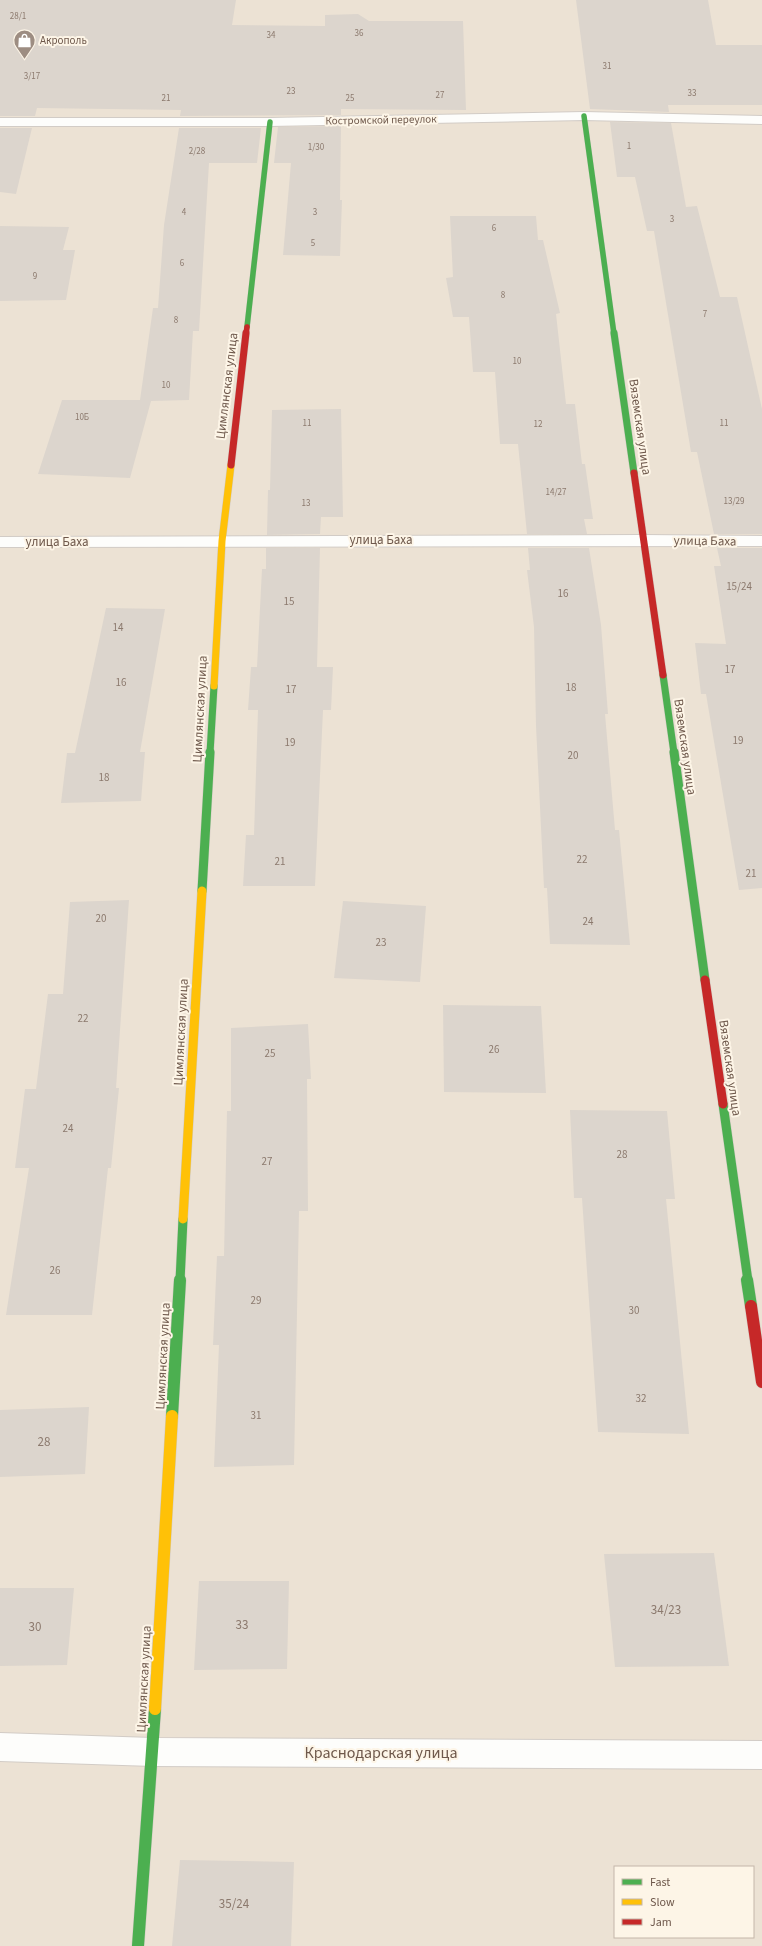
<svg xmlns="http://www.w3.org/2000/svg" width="762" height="1946" font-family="'Source Sans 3',sans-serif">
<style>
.residential{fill:#ece2d4;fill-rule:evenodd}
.building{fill:#dcd5cd}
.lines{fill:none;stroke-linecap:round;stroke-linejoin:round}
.street-casing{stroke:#d2ccc6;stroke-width:2}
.fast-far3-casing{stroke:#d2cbc4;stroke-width:6}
.fast-far2-casing{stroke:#d2cbc4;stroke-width:8}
.fast-far1-casing{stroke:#d2cbc4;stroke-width:10}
.fast-casing{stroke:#d2cbc4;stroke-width:13}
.slow-far2-casing{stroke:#d2cbc4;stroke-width:8}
.slow-far1-casing{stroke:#d2cbc4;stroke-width:10}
.slow-casing{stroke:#d2cbc4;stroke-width:13}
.jam-far3-casing{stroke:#d2cbc4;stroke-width:6}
.jam-far2-casing{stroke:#d2cbc4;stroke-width:8}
.jam-far1-casing{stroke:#d2cbc4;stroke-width:10}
.jam-casing{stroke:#d2cbc4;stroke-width:13}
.street{fill:#fdfdfb;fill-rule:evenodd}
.fast-far3{stroke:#4caf50;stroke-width:5.5}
.fast-far2{stroke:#4caf50;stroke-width:7}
.fast-far1{stroke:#4caf50;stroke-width:9}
.fast{stroke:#4caf50;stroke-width:12}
.slow-far2{stroke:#ffc107;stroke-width:7}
.slow-far1{stroke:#ffc107;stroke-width:9}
.slow{stroke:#ffc107;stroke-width:12}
.jam-far3{stroke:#c62828;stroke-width:5.5}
.jam-far2{stroke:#c62828;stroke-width:7}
.jam-far1{stroke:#c62828;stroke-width:9}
.jam{stroke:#c62828;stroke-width:12}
.labels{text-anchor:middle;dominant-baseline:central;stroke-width:4;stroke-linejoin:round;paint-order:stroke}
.far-number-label{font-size:9px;fill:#8c7a6e}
.far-poi-label{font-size:11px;fill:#6e584b;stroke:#fdf5e7;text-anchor:start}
.far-street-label{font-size:11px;fill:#6e584b;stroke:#fdf5e7}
.number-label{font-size:11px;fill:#8c7a6e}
.street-label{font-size:13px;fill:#6e584b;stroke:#fdf5e7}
.near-number-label{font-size:13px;fill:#8c7a6e}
.near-street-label{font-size:16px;fill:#6e584b;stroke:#fdf5e7}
</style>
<rect width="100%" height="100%" fill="#f3efe7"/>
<path class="residential" d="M 0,0 L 762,0 L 762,1946 L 0,1946 ZM 615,1867 L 753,1867 L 753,1937 L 615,1937 Z"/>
<g class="building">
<polygon points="0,0 236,0 232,25 325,26 325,15 358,14 369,21 463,21 466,110 341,109 341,115 180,116 181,110 37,108 35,116 0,116"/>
<polygon points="576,0 708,0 716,45 762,45 762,105 668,105 669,112 590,109"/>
<polygon points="610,122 671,123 686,207 697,206 720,297 737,297 762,409 762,534 714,534 697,452 691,452 654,231 647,231 635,177 617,177"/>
<polygon points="341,126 340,200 342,200 340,256 283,255 291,163 274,163 278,127"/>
<polygon points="0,128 32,128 16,194 0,192"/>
<polygon points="179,128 261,128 257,163 209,163 199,331 193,331 189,400 151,401 130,478 38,474 62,400 140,400 153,308 158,308 164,225"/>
<polygon points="450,216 536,216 538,240 543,240 560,313 556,314 566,404 575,404 582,464 585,464 593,519 584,519 587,534 527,534 518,444 500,444 495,372 473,372 469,317 453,317 446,278 453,277"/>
<polygon points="0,226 69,227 63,250 75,250 66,300 0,301"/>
<polygon points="341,409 343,517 321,517 320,534 267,535 268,490 270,490 272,410"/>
<polygon points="266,548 320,548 317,667 333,667 331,710 323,710 315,886 243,886 246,835 254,835 258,710 248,710 251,667 257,667 262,569 266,569"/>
<polygon points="528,548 589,548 601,625 608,714 605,714 615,830 619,830 630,945 550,944 547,888 544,888 536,726 534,627 527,570 530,570"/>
<polygon points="717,548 762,548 762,888 739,890 706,694 701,694 695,643 726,644 714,566 721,566"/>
<polygon points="106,608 165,609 140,752 145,752 141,801 61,803 67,753 75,753"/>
<polygon points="129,900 116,1088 119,1088 111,1168 108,1168 92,1315 6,1315 29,1168 15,1168 25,1089 36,1089 48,994 63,994 70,902"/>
<polygon points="343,901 426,906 420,982 334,978"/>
<polygon points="443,1005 541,1006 546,1093 444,1092"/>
<polygon points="308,1024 311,1079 307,1079 308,1211 299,1211 294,1465 214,1467 219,1345 213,1345 217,1256 224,1256 227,1111 231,1111 231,1028"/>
<polygon points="570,1110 667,1111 675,1199 666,1199 689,1434 598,1432 582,1198 574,1198"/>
<polygon points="89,1407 85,1474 0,1477 0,1410"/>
<polygon points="714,1553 729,1666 615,1667 604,1554"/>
<polygon points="199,1581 289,1581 287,1669 194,1670"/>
<polygon points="0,1588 74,1588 67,1665 0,1666"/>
<polygon points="180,1860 294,1862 291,1946 172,1946"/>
</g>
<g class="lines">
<defs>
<g id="street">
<polygon points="584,112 762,116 762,124 584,120 270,126 0,126 0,118 270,118"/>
<polygon points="642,535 762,536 762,546 0,547 0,537"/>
<polygon points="0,1733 153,1738 762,1741 762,1769 153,1766 0,1761"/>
</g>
<g id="fast-far3">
<polyline points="584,116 614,334"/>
<polyline points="247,327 270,122"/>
</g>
<g id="fast-far2">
<polyline points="614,333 634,473"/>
<polyline points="663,675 674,753"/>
<polyline points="210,753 214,686"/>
</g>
<g id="fast-far1">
<polyline points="674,752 705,980"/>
<polyline points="202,891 210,752"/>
<polyline points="723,1104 748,1281"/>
<polyline points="180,1281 183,1219"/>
</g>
<g id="fast">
<polyline points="747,1280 751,1306"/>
<polyline points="172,1416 180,1280"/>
<polyline points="138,1946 155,1709"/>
</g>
<polyline id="slow-far2" points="214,686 222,541 231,465"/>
<polyline id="slow-far1" points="183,1219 202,891"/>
<polyline id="slow" points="155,1709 172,1416"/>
<polyline id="jam-far3" points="246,334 247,327"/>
<g id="jam-far2">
<polyline points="231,465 246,333"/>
<polyline points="634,473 663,675"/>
</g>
<polyline id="jam-far1" points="705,980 723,1104"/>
<polyline id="jam" points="751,1306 762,1382"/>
</defs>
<use href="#street" class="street-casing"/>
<use href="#fast-far3" class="fast-far3-casing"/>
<use href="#fast-far2" class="fast-far2-casing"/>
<use href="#fast-far1" class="fast-far1-casing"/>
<use href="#fast" class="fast-casing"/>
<use href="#slow-far2" class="slow-far2-casing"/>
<use href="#slow-far1" class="slow-far1-casing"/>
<use href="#slow" class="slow-casing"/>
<use href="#jam-far3" class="jam-far3-casing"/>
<use href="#jam-far2" class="jam-far2-casing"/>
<use href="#jam-far1" class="jam-far1-casing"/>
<use href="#jam" class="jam-casing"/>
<use href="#street" class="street"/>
<use href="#fast-far3" class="fast-far3"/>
<use href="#fast-far2" class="fast-far2"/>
<use href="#fast-far1" class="fast-far1"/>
<use href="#fast" class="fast"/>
<use href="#slow-far2" class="slow-far2"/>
<use href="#slow-far1" class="slow-far1"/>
<use href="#slow" class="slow"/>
<use href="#jam-far3" class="jam-far3"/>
<use href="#jam-far2" class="jam-far2"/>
<use href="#jam-far1" class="jam-far1"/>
<use href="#jam" class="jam"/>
</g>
<defs>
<symbol id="shop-pin" viewBox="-11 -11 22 30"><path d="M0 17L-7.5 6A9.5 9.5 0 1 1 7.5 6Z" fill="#9d8d82" stroke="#fdf5e7"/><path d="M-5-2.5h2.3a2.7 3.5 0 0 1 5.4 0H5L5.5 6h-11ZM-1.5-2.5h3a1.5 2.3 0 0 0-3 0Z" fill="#fff"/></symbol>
</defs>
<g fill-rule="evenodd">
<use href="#shop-pin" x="12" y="28" width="25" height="34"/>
</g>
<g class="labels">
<g class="far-number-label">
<text x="18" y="16">28/1</text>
<text x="359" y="33">36</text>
<text x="271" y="35">34</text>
<text x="607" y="66">31</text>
<text x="32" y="76">3/17</text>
<text x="291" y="91">23</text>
<text x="692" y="93">33</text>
<text x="440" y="95">27</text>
<text x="166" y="98">21</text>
<text x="350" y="98">25</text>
<text x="629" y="146">1</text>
<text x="316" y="147">1/30</text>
<text x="197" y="151">2/28</text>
<text x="184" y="212">4</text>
<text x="315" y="212">3</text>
<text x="672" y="219">3</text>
<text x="494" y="228">6</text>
<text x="313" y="243">5</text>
<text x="182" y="263">6</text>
<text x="35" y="276">9</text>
<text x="503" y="295">8</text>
<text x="705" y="314">7</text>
<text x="176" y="320">8</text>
<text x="517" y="361">10</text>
<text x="166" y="385">10</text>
<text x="82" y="417">10Б</text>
<text x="307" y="423">11</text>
<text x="724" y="423">11</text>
<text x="538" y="424">12</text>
<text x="556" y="492">14/27</text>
<text x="734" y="501">13/29</text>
<text x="306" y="503">13</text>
</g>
<g class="far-poi-label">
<text x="40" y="40">Акрополь</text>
</g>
<g class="far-street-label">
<text transform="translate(381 120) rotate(-1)">Костромской переулок</text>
</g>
<g class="number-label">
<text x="739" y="586">15/24</text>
<text x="563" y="593">16</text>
<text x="289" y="601">15</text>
<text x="118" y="627">14</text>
<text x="730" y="669">17</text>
<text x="121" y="682">16</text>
<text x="571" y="687">18</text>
<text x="291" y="689">17</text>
<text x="738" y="740">19</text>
<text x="290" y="742">19</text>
<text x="573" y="755">20</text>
<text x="104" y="777">18</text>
<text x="582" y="859">22</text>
<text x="280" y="861">21</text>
<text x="751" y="873">21</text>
<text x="101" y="918">20</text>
<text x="588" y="921">24</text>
<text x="381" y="942">23</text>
<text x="83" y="1018">22</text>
<text x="494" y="1049">26</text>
<text x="270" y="1053">25</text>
<text x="68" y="1128">24</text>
<text x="622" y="1154">28</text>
<text x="267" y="1161">27</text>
<text x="55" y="1270">26</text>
<text x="256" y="1300">29</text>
<text x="634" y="1310">30</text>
<text x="641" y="1398">32</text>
<text x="256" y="1415">31</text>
</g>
<g class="street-label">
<text transform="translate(227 386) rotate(-83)">Цимлянская улица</text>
<text transform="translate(640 427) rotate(82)">Вяземская улица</text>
<text x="381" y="540">улица Баха</text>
<text transform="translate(705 541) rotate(1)">улица Баха</text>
<text x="57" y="542">улица Баха</text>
<text transform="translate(200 709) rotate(-87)">Цимлянская улица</text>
<text transform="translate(685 747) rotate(82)">Вяземская улица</text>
<text transform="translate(181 1032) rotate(-87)">Цимлянская улица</text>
<text transform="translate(730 1068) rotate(82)">Вяземская улица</text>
<text transform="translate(163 1356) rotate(-87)">Цимлянская улица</text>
<text transform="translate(144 1679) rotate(-87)">Цимлянская улица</text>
</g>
<g class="near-number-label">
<text x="44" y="1442">28</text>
<text x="666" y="1610">34/23</text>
<text x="242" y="1625">33</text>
<text x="35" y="1627">30</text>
<text x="234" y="1904">35/24</text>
</g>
<g class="near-street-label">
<text x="381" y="1753">Краснодарская улица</text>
</g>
</g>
<rect x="614" y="1866" width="140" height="72" fill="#fdf5e7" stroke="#c4b6a9"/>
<rect x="622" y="1879" width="20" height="6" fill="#4caf50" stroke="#c4b6a9"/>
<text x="650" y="1886" font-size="12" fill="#6e584b">Fast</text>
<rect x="622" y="1899" width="20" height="6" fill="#ffc107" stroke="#c4b6a9"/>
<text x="650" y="1906" font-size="12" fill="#6e584b">Slow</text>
<rect x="622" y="1919" width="20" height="6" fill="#c62828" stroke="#c4b6a9"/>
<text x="650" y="1926" font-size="12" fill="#6e584b">Jam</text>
</svg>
